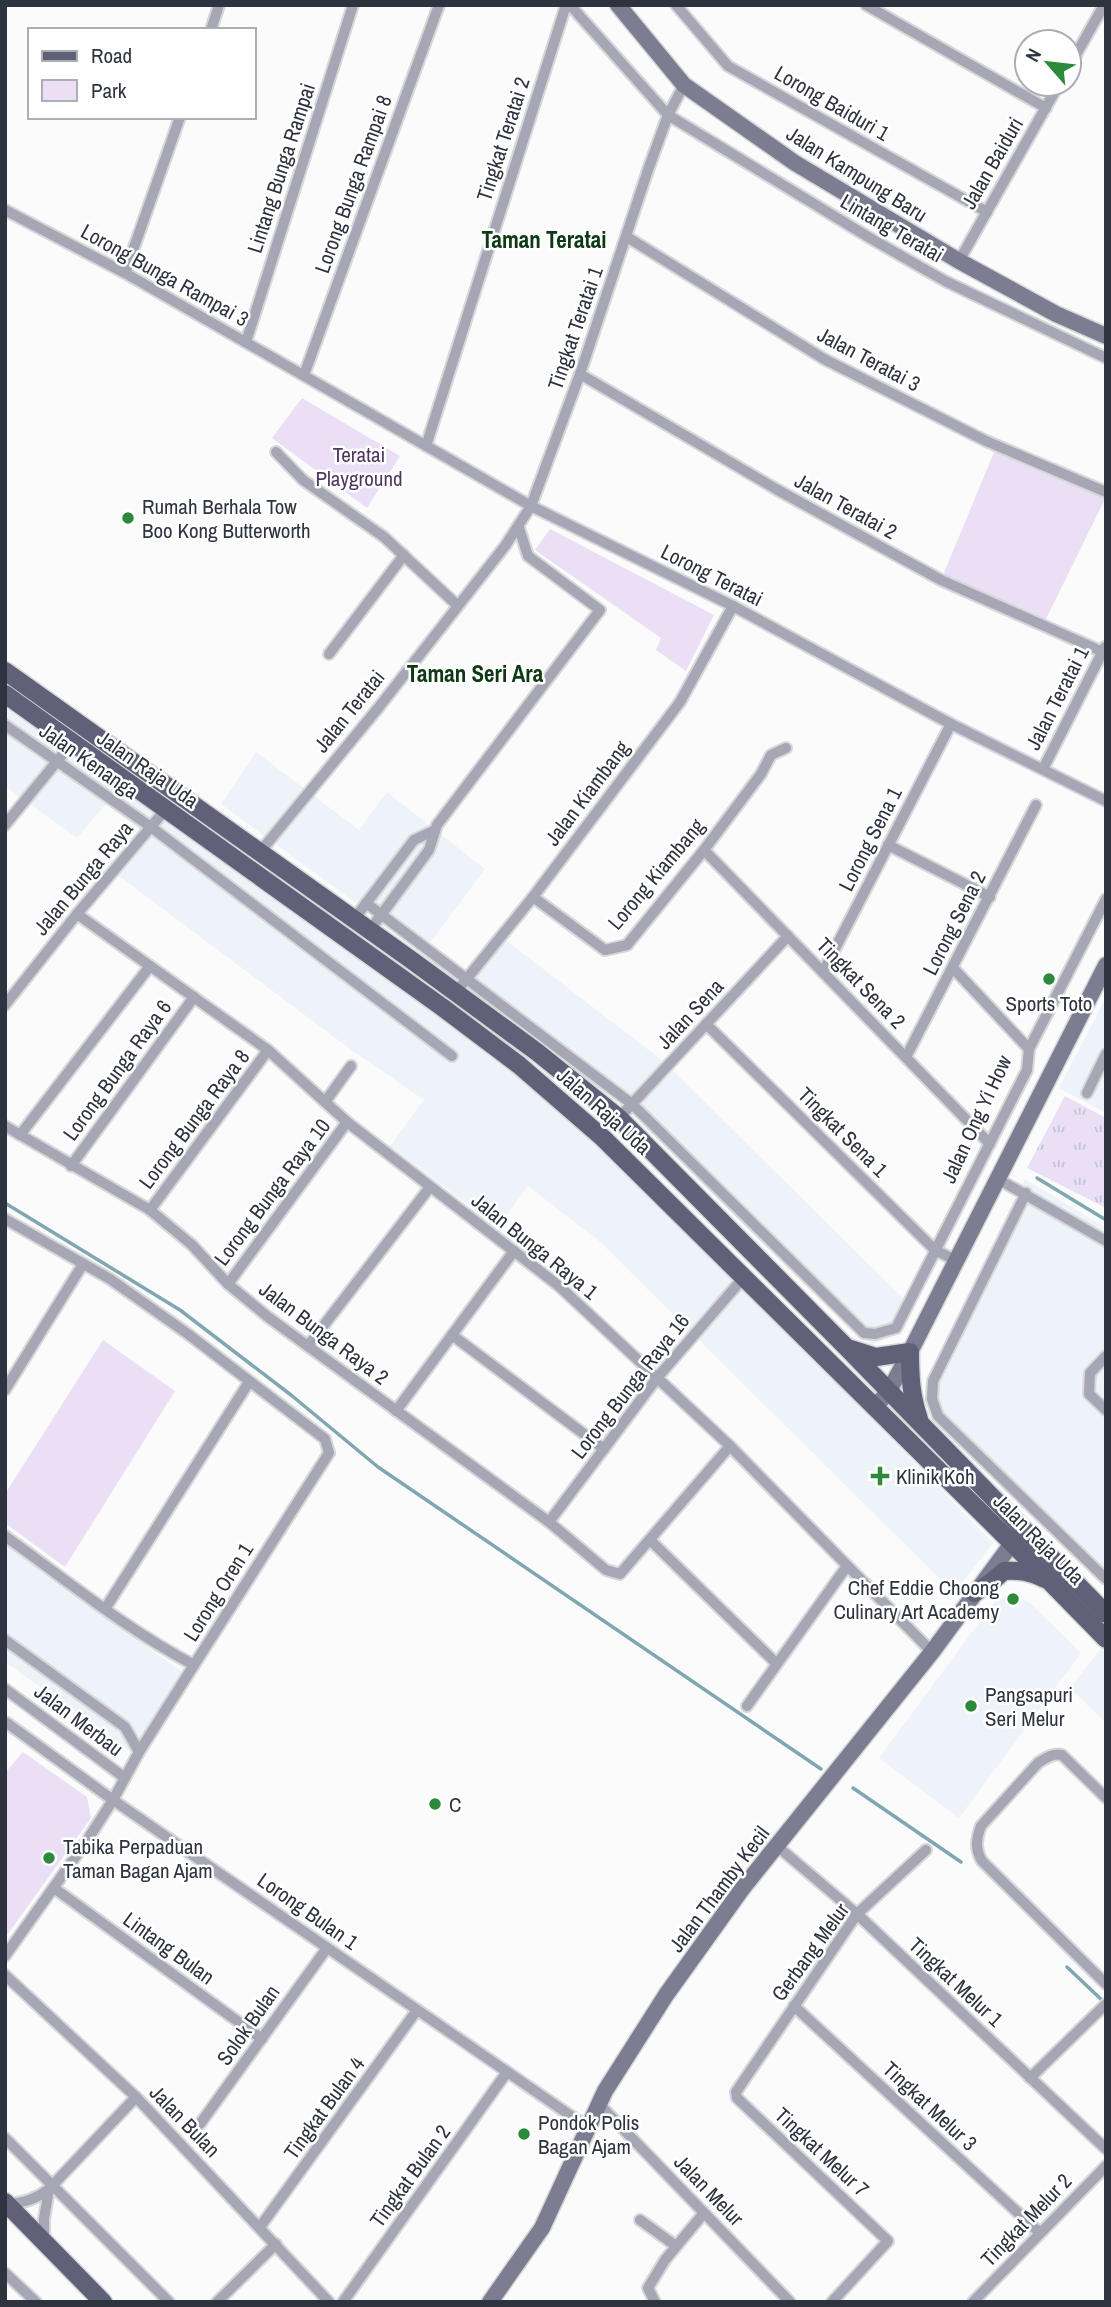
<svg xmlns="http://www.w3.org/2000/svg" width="1111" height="2307" font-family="'Archivo Narrow',sans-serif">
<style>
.built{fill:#eef2f9}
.grass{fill:url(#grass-tufts)}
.green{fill:#eadff5}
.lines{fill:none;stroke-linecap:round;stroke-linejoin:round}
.stream{stroke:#7fa7b2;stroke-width:3.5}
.street-casing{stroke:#d6d7d9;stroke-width:14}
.secondary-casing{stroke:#d6d7d9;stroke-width:19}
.primary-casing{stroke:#d6d7d9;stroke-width:21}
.street{stroke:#a6a6b4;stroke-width:10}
.secondary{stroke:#7d7d92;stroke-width:16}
.primary{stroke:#616079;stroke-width:18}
.poi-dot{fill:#2d8a3b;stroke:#fff;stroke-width:2.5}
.labels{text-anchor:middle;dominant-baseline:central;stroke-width:5;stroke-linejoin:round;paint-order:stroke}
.street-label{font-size:21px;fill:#2e343f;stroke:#fff}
.park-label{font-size:21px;fill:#4f3761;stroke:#fff}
.poi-label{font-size:21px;fill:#2e343f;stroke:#fff;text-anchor:start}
.neighbourhood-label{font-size:23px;font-weight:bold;fill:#0d3914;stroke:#fff}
</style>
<defs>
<pattern id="grass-tufts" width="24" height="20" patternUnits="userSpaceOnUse" patternTransform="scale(1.75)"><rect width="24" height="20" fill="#eadff5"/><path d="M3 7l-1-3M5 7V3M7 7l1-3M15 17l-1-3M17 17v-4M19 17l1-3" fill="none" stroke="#c9c0d3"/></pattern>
</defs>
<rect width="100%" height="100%" fill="#fbfbfb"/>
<g class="built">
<polygon points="5,702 521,1070 678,1216 732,1277 993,1543 954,1593 599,1241 528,1186 498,1227 390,1146 424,1100 346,1046 119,876 150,837 106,804 77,838 5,786"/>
<polygon points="256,752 359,830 387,792 485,869 423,952 221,804"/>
<polygon points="495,932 663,1061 912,1307 899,1333 872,1345 635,1113 459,979"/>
<polygon points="1106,997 1106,1113 1059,1088"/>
<polygon points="1025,1179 1106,1228 1106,1584 928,1413 929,1378"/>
<polygon points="5,1543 186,1675 133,1753 5,1662"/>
<polygon points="1005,1596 1021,1598 1030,1603 1081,1653 959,1818 879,1758 992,1605"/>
<polygon points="1104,1645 1106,1647 1106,1723 1070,1688"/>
</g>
<polygon class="grass" points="1065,1096 1106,1118 1106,1208 1027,1168"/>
<g class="green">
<polygon points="302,398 400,456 367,508 272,438"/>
<polygon points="997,445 1106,497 1043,625 941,580"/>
<polygon points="550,529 714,615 686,671 656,650 661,638 535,550"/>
<polygon points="103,1340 175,1391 65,1567 5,1523 5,1494"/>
<polygon points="23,1752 87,1797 91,1818 5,1938 5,1773"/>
</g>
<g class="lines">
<g class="stream">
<polyline points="1037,1178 1106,1220"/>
<polyline points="5,1203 180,1310 291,1395 378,1467 821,1769"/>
<polyline points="853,1788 961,1862"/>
<polyline points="1067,1967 1104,2002"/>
</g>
<defs>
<g id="street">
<polyline points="570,5 668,115 870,238 945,281 1106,358"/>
<polyline points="676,5 728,66 987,212"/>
<polyline points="866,5 1046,108"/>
<polyline points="211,30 219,5"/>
<polyline points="1069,67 1104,5"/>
<polyline points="5,210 125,273 531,506 733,606 951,724 1106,801"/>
<polyline points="627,237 824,359 986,441 1106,492"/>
<polyline points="959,261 1059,84"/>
<polyline points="125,273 180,117"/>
<polyline points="246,342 353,5"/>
<polyline points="580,374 776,489 941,580 1103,652"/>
<polyline points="304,375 439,5"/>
<polyline points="426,446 566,5"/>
<polyline points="276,452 303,480 384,537 457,605"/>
<polyline points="329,654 404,555"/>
<polyline points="5,725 151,827 452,1056"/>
<polyline points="1043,769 1105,647"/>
<polyline points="5,825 72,743"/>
<polyline points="888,845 990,897"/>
<polyline points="704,850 990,1144"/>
<polyline points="260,852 379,707 505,546 531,506 580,374 648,170 668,115 684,85"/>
<polyline points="533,897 605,950 627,945 704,850 761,774 771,755 786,748"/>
<polyline points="366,903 632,1104 864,1333 875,1334 896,1328 1027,1070 1029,1049 1106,899"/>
<polyline points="77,914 268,1050 347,1122 559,1286 730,1446 932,1652"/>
<polyline points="355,918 414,840 433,831"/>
<polyline points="370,930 429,850 437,825 600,610 528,556 519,528"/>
<polyline points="953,968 1029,1049"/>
<polyline points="823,972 951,724"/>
<polyline points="456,992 533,897 680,702 733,606"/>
<polyline points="5,1005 77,914 166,809"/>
<polyline points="706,1024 935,1250 957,1261"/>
<polyline points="906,1057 1036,805"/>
<polyline points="1087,1093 1106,1054"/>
<polyline points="325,1102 351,1066"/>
<polyline points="619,1118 788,936"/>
<polyline points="5,1126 150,1210 192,1245 228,1284 268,1317 549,1522 606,1570 620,1574 730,1446"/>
<polyline points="20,1135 150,966"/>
<polyline points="71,1166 194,997"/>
<polyline points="998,1179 1106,1241"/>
<polyline points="1026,1193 933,1381 932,1399 938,1416 1106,1579"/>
<polyline points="150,1210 268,1050"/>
<path d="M 5,1219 L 110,1279 L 188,1334 L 325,1439 L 329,1453 L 194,1665 C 127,1630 66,1580 5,1536"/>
<polyline points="228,1284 347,1122"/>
<polyline points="452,1335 604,1449"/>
<polyline points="308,1346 430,1187"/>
<polyline points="1106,1356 1090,1373 1089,1394 1106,1410"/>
<polyline points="5,1390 83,1264"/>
<polyline points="396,1411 514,1251"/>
<polyline points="549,1522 657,1378 744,1277"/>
<polyline points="650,1540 776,1663"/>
<polyline points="105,1609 249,1382"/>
<polyline points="5,1640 125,1727 139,1752"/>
<polyline points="5,1689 125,1778"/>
<polyline points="747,1706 847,1566"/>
<polyline points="7,1723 113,1800 590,2129"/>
<path d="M 1106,1798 L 1062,1755 C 1052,1753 1046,1758 1038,1763 L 981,1826 C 976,1839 975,1849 982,1861 L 1106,1984"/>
<polyline points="777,1846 857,1914 1106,2149"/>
<polyline points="54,1888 262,2039"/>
<polyline points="5,1956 88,1839 113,1800 139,1752 194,1665"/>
<polyline points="5,1975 136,2097 329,2302"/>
<polyline points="794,2006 1040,2233"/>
<polyline points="1030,2078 1106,2004"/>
<polyline points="600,2105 790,2302"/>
<polyline points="200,2124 327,1948"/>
<polyline points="5,2138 169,2302"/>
<path d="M 7,2204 C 24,2203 36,2199 49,2189 L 136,2097"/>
<polyline points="640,2220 676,2246"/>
<polyline points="260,2227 417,2010"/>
<polyline points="44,2240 44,2219 49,2189"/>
<polyline points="5,2273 36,2302"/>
<polyline points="217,2302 276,2244"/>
<polyline points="343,2302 507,2072"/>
<polyline points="655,2302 648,2288 665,2260 704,2213"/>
<polyline points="832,2302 888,2241 737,2098 736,2092 857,1914 926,1850"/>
<polyline points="973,2302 1106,2166"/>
</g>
<g id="secondary">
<polyline points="618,5 684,85 795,163 959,261 1056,314 1106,336"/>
<polyline points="875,1407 889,1391 910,1352 1106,965"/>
<polyline points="490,2302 542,2228 605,2091 666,1995 742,1889 932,1652 1019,1534"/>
</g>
<g id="primary">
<polyline points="5,671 410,959 537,1052 619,1118 847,1348 1106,1614"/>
<polyline points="5,694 442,1007 519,1065 603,1138 1011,1542 1106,1639"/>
<path d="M 851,1349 L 876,1357 L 910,1352 C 910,1376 911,1396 919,1419"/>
<path d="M 974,1593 L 990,1583 L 1004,1571 C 1020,1570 1031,1572 1045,1579"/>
<polyline points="5,2202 103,2302"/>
</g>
</defs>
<use href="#street" class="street-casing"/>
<use href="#secondary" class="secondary-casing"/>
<use href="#primary" class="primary-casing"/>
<use href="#street" class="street"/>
<use href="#secondary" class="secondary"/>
<use href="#primary" class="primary"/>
</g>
<g class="poi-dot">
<circle cx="128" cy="518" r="7"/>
<circle cx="1049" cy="979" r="7"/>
<path d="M876.5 1465.5h7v7h7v7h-7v7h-7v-7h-7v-7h7z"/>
<circle cx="1013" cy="1599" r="7"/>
<circle cx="971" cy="1706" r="7"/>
<circle cx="435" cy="1804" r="7"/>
<circle cx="49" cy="1858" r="7"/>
<circle cx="524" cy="2134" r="7"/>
</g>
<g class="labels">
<g class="street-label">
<text transform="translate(832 103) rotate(30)">Lorong Baiduri 1</text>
<text transform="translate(503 139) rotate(-72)">Tingkat Teratai 2</text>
<text transform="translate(992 163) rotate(-60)">Jalan Baiduri</text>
<text transform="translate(281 168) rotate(-72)">Lintang Bunga Rampai</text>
<text transform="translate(857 174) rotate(32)">Jalan Kampung Baru</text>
<text transform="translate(353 184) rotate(-70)">Lorong Bunga Rampai 8</text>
<text transform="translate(892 228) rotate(30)">Lintang Teratai</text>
<text transform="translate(165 275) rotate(29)">Lorong Bunga Rampai 3</text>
<text transform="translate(575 328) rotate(-71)">Tingkat Teratai 1</text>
<text transform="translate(869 359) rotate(28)">Jalan Teratai 3</text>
<text transform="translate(846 506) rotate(29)">Jalan Teratai 2</text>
<text transform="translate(712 575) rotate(27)">Lorong Teratai</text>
<text transform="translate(1057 698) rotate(-63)">Jalan Teratai 1</text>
<text transform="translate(349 711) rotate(-51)">Jalan Teratai</text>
<text transform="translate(89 761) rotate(35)">Jalan Kenanga</text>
<text transform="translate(148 769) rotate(35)">Jalan Raja Uda</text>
<text transform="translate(587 793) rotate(-53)">Jalan Kiambang</text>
<text transform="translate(870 839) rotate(-63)">Lorong Sena 1</text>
<text transform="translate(656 874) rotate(-50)">Lorong Kiambang</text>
<text transform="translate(83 878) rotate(-50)">Jalan Bunga Raya</text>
<text transform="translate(954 923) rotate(-63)">Lorong Sena 2</text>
<text transform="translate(861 983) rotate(46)">Tingkat Sena 2</text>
<text transform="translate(690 1014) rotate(-47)">Jalan Sena</text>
<text transform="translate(117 1070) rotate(-54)">Lorong Bunga Raya 6</text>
<text transform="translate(604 1111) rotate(42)">Jalan Raja Uda</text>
<text transform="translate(194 1119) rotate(-53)">Lorong Bunga Raya 8</text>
<text transform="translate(976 1119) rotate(-65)">Jalan Ong Yi How</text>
<text transform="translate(843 1132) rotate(45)">Tingkat Sena 1</text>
<text transform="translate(272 1192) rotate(-53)">Lorong Bunga Raya 10</text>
<text transform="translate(535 1246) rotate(39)">Jalan Bunga Raya 1</text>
<text transform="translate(324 1333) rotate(37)">Jalan Bunga Raya 2</text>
<text transform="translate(630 1386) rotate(-52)">Lorong Bunga Raya 16</text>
<text transform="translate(1039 1539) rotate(45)">Jalan Raja Uda</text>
<text transform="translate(218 1592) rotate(-58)">Lorong Oren 1</text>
<text transform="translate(79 1720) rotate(37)">Jalan Merbau</text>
<text transform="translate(719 1889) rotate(-53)">Jalan Thamby Kecil</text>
<text transform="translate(308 1911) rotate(35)">Lorong Bulan 1</text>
<text transform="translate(169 1948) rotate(36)">Lintang Bulan</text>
<text transform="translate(810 1952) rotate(-54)">Gerbang Melur</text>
<text transform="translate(956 1982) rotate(43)">Tingkat Melur 1</text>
<text transform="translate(248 2025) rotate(-55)">Solok Bulan</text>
<text transform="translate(930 2106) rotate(43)">Tingkat Melur 3</text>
<text transform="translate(324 2108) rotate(-54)">Tingkat Bulan 4</text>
<text transform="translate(185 2121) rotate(46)">Jalan Bulan</text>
<text transform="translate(822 2152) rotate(43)">Tingkat Melur 7</text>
<text transform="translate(410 2176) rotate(-54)">Tingkat Bulan 2</text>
<text transform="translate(709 2190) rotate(46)">Jalan Melur</text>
<text transform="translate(1026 2220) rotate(-46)">Tingkat Melur 2</text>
</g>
<g class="park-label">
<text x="359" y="454">Teratai<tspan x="359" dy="24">Playground</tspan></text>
</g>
<g class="poi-label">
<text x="142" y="506">Rumah Berhala Tow<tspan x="142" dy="24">Boo Kong Butterworth</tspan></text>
<text x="1049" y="1003" text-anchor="middle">Sports Toto</text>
<text x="896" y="1476">Klinik Koh</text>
<text x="999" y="1587" text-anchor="end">Chef Eddie Choong<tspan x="999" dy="24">Culinary Art Academy</tspan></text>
<text x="985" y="1694">Pangsapuri<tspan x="985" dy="24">Seri Melur</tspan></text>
<text x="449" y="1804">C</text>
<text x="63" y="1846">Tabika Perpaduan<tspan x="63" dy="24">Taman Bagan Ajam</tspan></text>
<text x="538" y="2122">Pondok Polis<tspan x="538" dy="24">Bagan Ajam</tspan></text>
</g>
<g class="neighbourhood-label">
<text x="544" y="239">Taman Teratai</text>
<text x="475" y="673">Taman Seri Ara</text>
</g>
</g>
<rect width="1111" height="2307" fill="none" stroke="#2e343f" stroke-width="14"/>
<rect x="28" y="28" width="228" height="91" fill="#ffffff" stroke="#abaeb2" stroke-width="2"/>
<rect x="42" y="51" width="35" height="10" fill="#616079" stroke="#abaeb2" stroke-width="2"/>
<text x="91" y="63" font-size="21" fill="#2e343f">Road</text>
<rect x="42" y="80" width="35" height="21" fill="#eadff5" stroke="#abaeb2" stroke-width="2"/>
<text x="91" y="98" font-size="21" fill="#2e343f">Park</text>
<g transform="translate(1048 63) rotate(298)"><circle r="33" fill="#ffffff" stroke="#abaeb2" stroke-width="2"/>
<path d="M0-5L12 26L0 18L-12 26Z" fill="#2d8a3b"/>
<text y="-10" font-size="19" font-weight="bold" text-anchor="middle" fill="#2e343f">N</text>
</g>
</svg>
